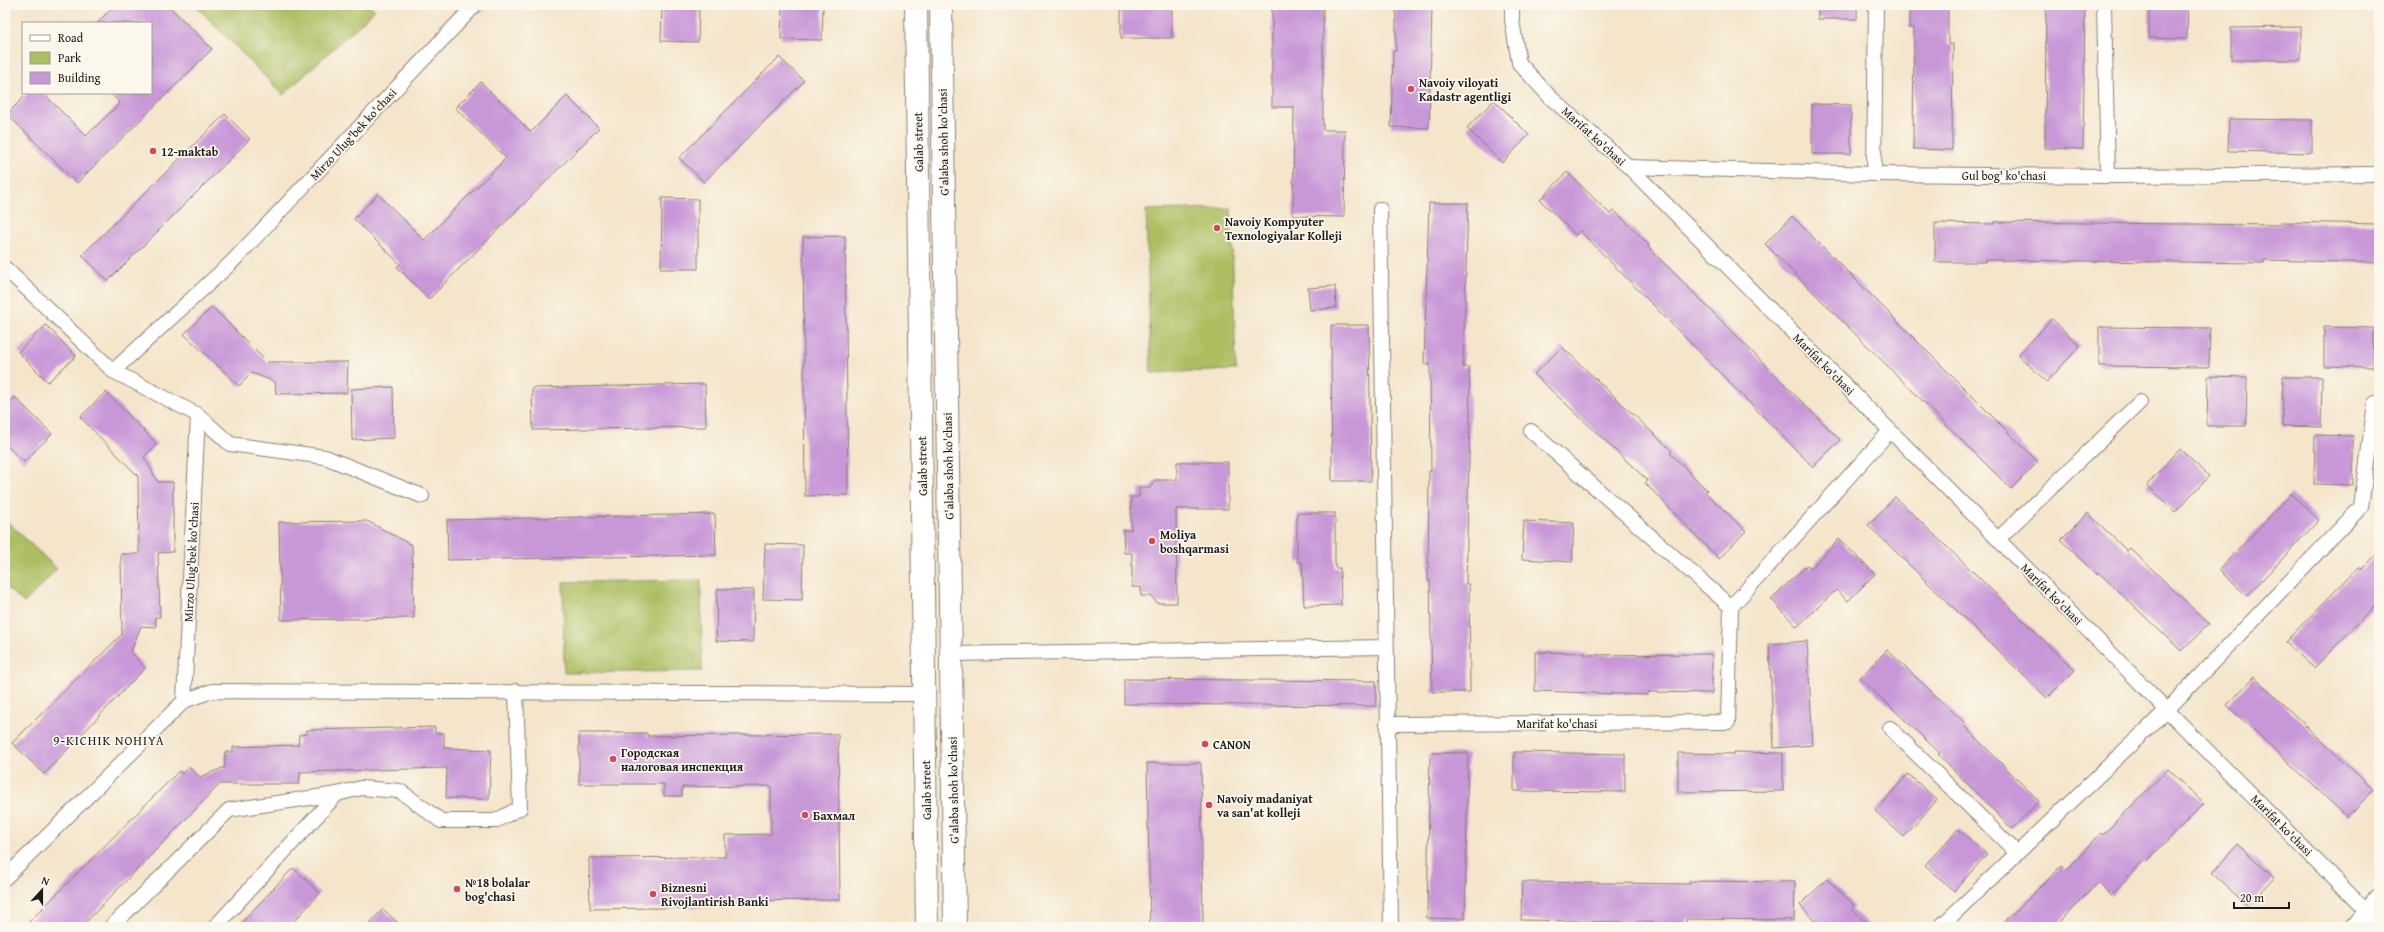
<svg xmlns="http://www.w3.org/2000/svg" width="2384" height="932" font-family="'Gentium Book Plus',serif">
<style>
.green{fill:#acbe61;stroke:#646d3e}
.building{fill:#c897d8}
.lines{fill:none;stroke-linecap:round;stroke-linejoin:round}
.minor-casing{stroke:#888074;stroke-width:16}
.secondary-casing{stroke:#888074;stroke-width:22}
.primary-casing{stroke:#888074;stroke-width:24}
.minor{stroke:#fff;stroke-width:14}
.secondary{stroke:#fff;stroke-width:20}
.primary{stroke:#fff;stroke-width:22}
.poi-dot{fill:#d1495b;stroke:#fbf7ec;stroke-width:1.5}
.labels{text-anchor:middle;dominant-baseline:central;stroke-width:3.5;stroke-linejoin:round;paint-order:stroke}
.poi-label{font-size:12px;font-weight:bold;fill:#1c1c1c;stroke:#fbf7ec;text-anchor:start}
.street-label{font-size:12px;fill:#1c1c1c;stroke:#fbf7ec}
.neighbourhood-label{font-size:13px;letter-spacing:1px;fill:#1c1c1c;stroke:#fbf7ec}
</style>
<rect width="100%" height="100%" fill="#fbf7ec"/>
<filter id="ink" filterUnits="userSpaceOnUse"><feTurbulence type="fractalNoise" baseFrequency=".025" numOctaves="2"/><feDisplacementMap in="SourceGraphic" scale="8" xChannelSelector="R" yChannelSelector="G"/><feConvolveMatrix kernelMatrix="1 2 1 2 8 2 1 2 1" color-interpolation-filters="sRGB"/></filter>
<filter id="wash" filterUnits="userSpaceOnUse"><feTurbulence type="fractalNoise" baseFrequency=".012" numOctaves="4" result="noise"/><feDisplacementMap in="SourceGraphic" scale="16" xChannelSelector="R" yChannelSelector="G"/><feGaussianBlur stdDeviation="0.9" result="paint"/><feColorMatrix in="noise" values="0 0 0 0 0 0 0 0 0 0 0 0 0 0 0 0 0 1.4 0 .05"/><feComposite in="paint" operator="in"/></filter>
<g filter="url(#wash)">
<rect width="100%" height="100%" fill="#f4e5cb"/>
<g class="green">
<polygon points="195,5 370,5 375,10 283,95"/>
<polygon points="1231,208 1236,370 1151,373 1146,210"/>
<polygon points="5,519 57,569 24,603 5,586"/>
<polygon points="701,580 702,671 564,673 563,582"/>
</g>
<g id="blocks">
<g class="building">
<polygon points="115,5 168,5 212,49 77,183 7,114 28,93 43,93 86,136 120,103 110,93 151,93 151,23 97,23"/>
<polygon points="662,5 699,5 698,42 661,41"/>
<polygon points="782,5 823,5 822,40 781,39"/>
<rect x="1121" y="5" width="51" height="33"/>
<polygon points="1272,5 1323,5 1323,130 1345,130 1344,217 1293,216 1294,107 1272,107"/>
<polygon points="1396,5 1432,5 1429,128 1391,127 1393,51 1396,51"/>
<rect x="1818" y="5" width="39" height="14"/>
<polygon points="1909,5 1948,5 1948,44 1953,44 1952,150 1913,149 1914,28 1909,28"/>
<polygon points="2046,5 2085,5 2083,149 2045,148"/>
<polygon points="2149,5 2188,5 2187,39 2149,38"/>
<polygon points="2301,27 2301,60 2231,60 2231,28"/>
<polygon points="779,57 804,81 704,182 679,158"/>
<polygon points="481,82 531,132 567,96 599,128 429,299 397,267 400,264 354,219 378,194 424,240 506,158 455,108"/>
<polygon points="1494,100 1529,135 1502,163 1467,128"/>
<polygon points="1812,104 1851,105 1851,154 1812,154"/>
<polygon points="225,114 250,139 108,281 82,255"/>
<polygon points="2229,119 2312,120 2312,153 2228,151"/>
<polygon points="1567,172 1610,214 1614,210 1649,245 1648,247 1840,440 1813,467 1580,231 1576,235 1540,200"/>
<polygon points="662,198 698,199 698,269 661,269"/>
<polygon points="1429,203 1468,203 1463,367 1469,367 1470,418 1466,584 1469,584 1470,692 1432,692 1430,581 1428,581 1429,471 1431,471 1430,364 1424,364"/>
<polygon points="1792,216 2038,462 2011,489 1765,244"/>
<polygon points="1995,222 2281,225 2281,222 2379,224 2379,263 2264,260 2264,263 1985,260 1985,262 1935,262 1935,223 1995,224"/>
<polygon points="845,236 848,495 805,496 803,237"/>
<polygon points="1335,286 1336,308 1310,310 1308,288"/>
<polygon points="212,307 267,362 348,362 347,393 276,394 275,382 252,373 239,386 184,334"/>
<polygon points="2052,319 2080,346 2047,382 2018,355"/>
<polygon points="46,325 76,356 48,382 18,352"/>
<polygon points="1331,325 1369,325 1371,481 1332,481"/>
<polygon points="2099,327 2210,328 2209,367 2099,366"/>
<polygon points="2324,327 2374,328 2373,367 2324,366"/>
<polygon points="1562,347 1672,451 1670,453 1707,490 1705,492 1746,531 1719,559 1645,483 1647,480 1534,374"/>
<polygon points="2208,376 2247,377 2246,426 2207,426"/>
<polygon points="2283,377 2322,377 2321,427 2282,426"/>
<polygon points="705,384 706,427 533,430 532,388"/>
<polygon points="393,387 394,438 352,440 351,389"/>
<polygon points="106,392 157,444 144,457 158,482 173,482 173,552 158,553 160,617 155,617 156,627 141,626 131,652 145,668 44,774 12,743 122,634 121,554 139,554 138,476 80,417"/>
<polygon points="15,397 52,434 24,462 5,444 5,408"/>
<polygon points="2315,435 2353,436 2353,485 2314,484"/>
<polygon points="2180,449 2209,476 2175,512 2147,485"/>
<polygon points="1177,462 1228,462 1228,509 1176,509 1177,603 1157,603 1151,596 1141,596 1141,587 1132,587 1132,553 1124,553 1123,530 1131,530 1131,497 1139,497 1139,488 1150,488 1155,480 1177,480"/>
<polygon points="2291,494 2319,520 2247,596 2219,570"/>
<polygon points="1895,497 2075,670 2047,698 1868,525"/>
<polygon points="1297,513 1335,513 1335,568 1340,568 1341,605 1304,606 1302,562 1297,562"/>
<polygon points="2088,513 2127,551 2130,548 2209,624 2181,651 2099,573 2097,575 2061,540"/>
<polygon points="715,514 716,555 448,560 447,520"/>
<polygon points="367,521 412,545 414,618 281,620 279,522"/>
<polygon points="1524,521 1574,523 1572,562 1522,559"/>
<polygon points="1839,539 1875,574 1848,601 1836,590 1797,627 1771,599 1807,565 1810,569"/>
<polygon points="765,544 803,545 802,600 763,599"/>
<polygon points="2379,552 2379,602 2314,668 2285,642 2359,567 2362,569"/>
<polygon points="717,589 754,590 753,642 716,641"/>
<polygon points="1807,641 1813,745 1774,748 1769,644"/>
<polygon points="1887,650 1965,723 1963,725 2039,801 2012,829 1938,754 1940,753 1860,678"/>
<polygon points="1535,652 1585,653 1585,655 1712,654 1712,693 1648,692 1648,695 1535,691"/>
<polygon points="2254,677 2374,790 2347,817 2227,705"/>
<polygon points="1124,679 1376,681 1376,706 1124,704"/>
<polygon points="435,727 435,733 444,733 444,748 491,750 489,799 446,798 447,768 300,772 299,784 220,784 81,927 24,927 179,771 182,774 189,767 200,777 225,767 225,752 233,752 233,747 298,745 299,735 307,734 307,730"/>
<polygon points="579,733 647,733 647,736 838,734 840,900 724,901 724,907 590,909 589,858 725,857 725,835 771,834 771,786 682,787 682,796 664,796 664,784 579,784"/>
<polygon points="1514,752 1625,754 1625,792 1514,791"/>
<polygon points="1734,752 1783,753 1783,791 1678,792 1678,753 1734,754"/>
<polygon points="1430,753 1468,753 1465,919 1427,918"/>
<polygon points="1147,763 1201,763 1203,927 1150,927"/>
<polygon points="2168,769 2204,803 2146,862 2144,860 2111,895 2098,883 2054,927 2000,927 2062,865 2067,870 2101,833 2103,835"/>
<polygon points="1908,774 1937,800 1904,837 1875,811"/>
<polygon points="1958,829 1987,854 1954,891 1925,865"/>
<polygon points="2238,844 2274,878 2248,906 2212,873"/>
<polygon points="293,868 320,893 289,927 237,927"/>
<polygon points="1827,879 1855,906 1852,909 1871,927 1821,927 1800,905"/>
<polygon points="1690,881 1795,882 1794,920 1686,919 1686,923 1521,920 1522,882 1690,884"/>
<polygon points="383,909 402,927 366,927"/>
</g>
</g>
</g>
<g filter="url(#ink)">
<use href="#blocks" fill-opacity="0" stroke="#888074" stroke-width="1"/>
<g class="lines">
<defs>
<g id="minor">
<polyline points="1512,5 1512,20 1519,63 1550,97 1629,167 2374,919"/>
<polyline points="2104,5 2108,176"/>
<polyline points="1629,167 1874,174 2108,176 2379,174"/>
<polyline points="1874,174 1876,5"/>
<polyline points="1380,209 1391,927"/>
<polyline points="5,268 113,371 198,415 230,444 325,457 422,496"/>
<polyline points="113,371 231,263 475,5"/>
<polyline points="1531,431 1731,607"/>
<polyline points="1998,539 2140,402"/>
<polyline points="951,654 1386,647"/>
<polyline points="184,701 212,691 925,694"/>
<polyline points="1387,724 1728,722 1731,607 1890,431"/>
<polyline points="1890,728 2017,853"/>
<polyline points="5,878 184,701 198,415"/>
<polyline points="111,927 229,810 337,794 361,788 400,791 441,821 495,821 520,808 516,691"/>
<polyline points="215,927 337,794"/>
<polyline points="1940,927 2167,710 2361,507 2375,403"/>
</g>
<g id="secondary">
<polyline points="2356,927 2379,899"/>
<polyline points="2377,927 2379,925"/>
</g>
<g id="primary">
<polyline points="916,5 927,927"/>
<polyline points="941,5 955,927"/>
</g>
</defs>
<use href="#minor" class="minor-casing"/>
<use href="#secondary" class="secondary-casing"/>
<use href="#primary" class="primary-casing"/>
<use href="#minor" class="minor"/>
<use href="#secondary" class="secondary"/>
<use href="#primary" class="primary"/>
</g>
</g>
<g class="poi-dot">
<circle cx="1411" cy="89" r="4"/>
<circle cx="153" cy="151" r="4"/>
<circle cx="1217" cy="228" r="4"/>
<circle cx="1152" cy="541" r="4"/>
<circle cx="1205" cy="744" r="4"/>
<circle cx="613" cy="759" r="4"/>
<circle cx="1209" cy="805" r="4"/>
<circle cx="805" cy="815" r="4"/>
<circle cx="457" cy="889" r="4"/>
<circle cx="653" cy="894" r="4"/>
</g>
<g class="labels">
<g class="poi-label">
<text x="1419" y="82">Navoiy viloyati<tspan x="1419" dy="14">Kadastr agentligi</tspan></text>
<text x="161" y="151">12-maktab</text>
<text x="1225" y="221">Navoiy Kompyuter<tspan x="1225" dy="14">Texnologiyalar Kolleji</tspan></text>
<text x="1160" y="534">Moliya<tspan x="1160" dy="14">boshqarmasi</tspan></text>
<text x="1213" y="744">CANON</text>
<text x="621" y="752">Городская<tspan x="621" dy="14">налоговая инспекция</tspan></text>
<text x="1217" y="798">Navoiy madaniyat<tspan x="1217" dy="14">va san'at kolleji</tspan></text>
<text x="813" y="815">Бахмал</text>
<text x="465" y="882">№18 bolalar<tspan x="465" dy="14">bog'chasi</tspan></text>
<text x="661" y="887">Biznesni<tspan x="661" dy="14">Rivojlantirish Banki</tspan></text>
</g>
<g class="street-label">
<text transform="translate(353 134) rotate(-47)">Mirzo Ulug'bek ko'chasi</text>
<text transform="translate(1594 136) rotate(42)">Marifat ko'chasi</text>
<text transform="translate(918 142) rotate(-91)">Galab street</text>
<text transform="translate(943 142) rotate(-91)">G'alaba shoh ko'chasi</text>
<text x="2004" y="175">Gul bog' ko'chasi</text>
<text transform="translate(1824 364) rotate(45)">Marifat ko'chasi</text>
<text transform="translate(922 466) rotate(-91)">Galab street</text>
<text transform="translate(948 466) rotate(-91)">G'alaba shoh ko'chasi</text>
<text transform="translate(191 562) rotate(-87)">Mirzo Ulug'bek ko'chasi</text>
<text transform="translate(2052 594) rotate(45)">Marifat ko'chasi</text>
<text x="1557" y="723">Marifat ko'chasi</text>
<text transform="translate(926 790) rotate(-91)">Galab street</text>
<text transform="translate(953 790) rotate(-91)">G'alaba shoh ko'chasi</text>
<text transform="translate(2282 825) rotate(45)">Marifat ko'chasi</text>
</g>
<g class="neighbourhood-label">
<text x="109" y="740">9-KICHIK NOHIYA</text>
</g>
</g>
<rect width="2384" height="932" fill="none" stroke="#fbf7ec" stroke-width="20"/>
<rect x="22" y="22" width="130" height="72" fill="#fbf7ec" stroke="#a29f99"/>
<rect x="30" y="35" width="20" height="6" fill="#ffffff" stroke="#a29f99"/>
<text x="58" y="42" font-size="12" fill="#1c1c1c">Road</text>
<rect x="30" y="52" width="20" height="12" fill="#acbe61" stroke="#a29f99"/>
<text x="58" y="62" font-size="12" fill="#1c1c1c">Park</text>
<rect x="30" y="72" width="20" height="12" fill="#c897d8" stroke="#a29f99"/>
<text x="58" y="82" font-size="12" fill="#1c1c1c">Building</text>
<g transform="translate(42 890) rotate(21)" stroke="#fbf7ec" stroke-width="3" paint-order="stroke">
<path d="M0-3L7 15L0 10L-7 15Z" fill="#1c1c1c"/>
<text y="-6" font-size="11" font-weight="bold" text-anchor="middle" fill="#1c1c1c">N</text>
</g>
<path d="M2234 902v6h55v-6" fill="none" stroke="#1c1c1c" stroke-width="2"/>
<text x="2240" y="902" font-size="12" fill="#1c1c1c" stroke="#fbf7ec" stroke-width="3" paint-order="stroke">20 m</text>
</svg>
